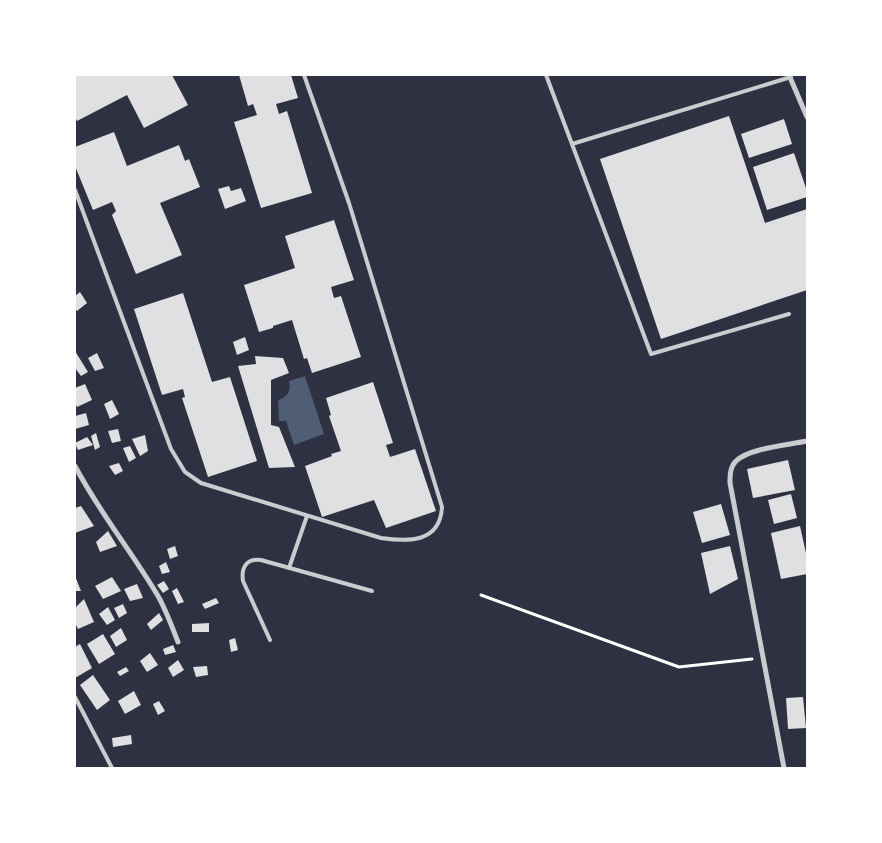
<svg xmlns="http://www.w3.org/2000/svg" width="882" height="843" font-family="Roboto,sans-serif">
<style>
.water{fill:#4f5d75}
.building{fill:#e0e0e3}
.lines{fill:none;stroke-linecap:round;stroke-linejoin:round}
.path{stroke:#fff;stroke-width:3}
.service{stroke:#caccd0;stroke-width:4}
.minor{stroke:#caccd0;stroke-width:5}
</style>
<rect width="100%" height="100%" fill="#2d3142"/>
<path class="water" d="M 305,376 L 324,434 L 294,445 L 286,421 L 279,421 L 278,400 C 288,397 291,391 289,381 Z"/>
<g class="building">
<polygon points="75,75 172,75 188,105 144,128 127,95 77,121 75,117"/>
<polygon points="239,75 291,75 298,98 276,104 279,114 287,111 312,193 261,208 234,122 257,115 253,104 248,106"/>
<polygon points="729,116 765,223 807,209 807,290 661,339 600,159"/>
<polygon points="784,119 792,144 749,158 741,134"/>
<polygon points="114,132 127,166 179,145 185,161 189,159 200,187 160,203 182,255 136,274 112,215 116,211 112,202 93,210 75,166 75,147"/>
<polygon points="794,153 807,191 807,197 767,210 753,167"/>
<polygon points="229,186 231,191 241,188 246,201 225,209 218,189"/>
<polygon points="334,220 354,280 331,287 334,298 341,296 361,357 312,373 307,358 304,359 292,320 273,326 273,328 259,332 244,285 295,268 285,236"/>
<polygon points="80,292 87,303 77,311 75,309 75,296"/>
<polygon points="183,293 212,382 230,377 257,461 208,477 182,398 185,397 183,389 162,395 134,309"/>
<polygon points="245,337 249,350 237,355 233,342"/>
<polygon points="75,351 88,372 81,376 75,368"/>
<polygon points="97,353 104,368 95,371 88,358"/>
<polygon points="255,356 283,358 289,373 271,380 271,425 279,427 295,467 269,468 238,366 256,364"/>
<polygon points="373,382 393,443 386,445 390,457 415,449 436,511 386,528 374,500 322,517 305,466 332,456 331,454 341,451 329,416 331,415 326,398"/>
<polygon points="85,384 92,400 77,407 75,403 75,388"/>
<polygon points="112,400 119,414 110,419 104,404"/>
<polygon points="86,413 89,425 75,429 75,416"/>
<polygon points="118,429 121,441 112,443 108,431"/>
<polygon points="96,433 100,447 95,450 91,436"/>
<polygon points="145,435 148,451 140,456 132,439"/>
<polygon points="87,437 93,445 78,450 75,443"/>
<polygon points="130,446 136,458 129,462 123,448"/>
<polygon points="788,460 795,490 753,498 747,469"/>
<polygon points="119,463 123,471 115,475 109,466"/>
<polygon points="791,494 797,518 774,524 768,500"/>
<polygon points="721,504 730,535 702,543 693,512"/>
<polygon points="81,506 94,526 75,533 75,508"/>
<polygon points="800,526 807,558 807,574 781,579 771,533"/>
<polygon points="108,531 117,546 100,552 96,542"/>
<polygon points="175,546 178,556 170,559 167,549"/>
<polygon points="730,546 738,579 710,594 701,553"/>
<polygon points="166,562 170,572 162,574 159,566"/>
<polygon points="75,576 81,591 75,591"/>
<polygon points="112,577 121,591 103,599 95,586"/>
<polygon points="164,581 169,589 163,593 157,585"/>
<polygon points="137,584 143,598 130,601 124,589"/>
<polygon points="177,588 184,602 178,604 172,591"/>
<polygon points="216,598 219,603 205,609 202,604"/>
<polygon points="84,599 94,622 78,629 75,623 75,608"/>
<polygon points="123,604 127,613 119,618 114,608"/>
<polygon points="108,607 115,620 107,625 99,614"/>
<polygon points="159,613 163,620 151,630 147,624"/>
<polygon points="209,623 209,632 192,632 192,624"/>
<polygon points="121,628 127,640 116,647 110,636"/>
<polygon points="103,634 115,654 99,664 87,644"/>
<polygon points="235,638 238,650 231,652 229,640"/>
<polygon points="80,644 92,668 75,678 75,647"/>
<polygon points="173,645 176,652 165,655 163,649"/>
<polygon points="150,653 158,665 147,672 140,661"/>
<polygon points="178,660 184,670 173,677 168,668"/>
<polygon points="207,666 208,675 196,677 193,667"/>
<polygon points="126,667 129,671 120,676 117,672"/>
<polygon points="93,675 110,700 97,710 80,685"/>
<polygon points="134,691 141,705 125,714 118,701"/>
<polygon points="803,697 806,728 788,729 786,698"/>
<polygon points="159,701 165,711 158,715 153,704"/>
<polygon points="131,735 132,744 113,747 112,738"/>
</g>
<g class="lines">
<polyline class="path" points="481,595 679,667 752,659"/>
<g class="service">
<polyline points="546,75 651,354 789,314"/>
<polyline points="572,144 791,77"/>
<path d="M 75,190 L 171,449 L 185,472 L 201,483 L 381,538 C 408,542 440,543 442,507 L 349,203 L 304,75"/>
<polyline points="289,568 307,516"/>
<path d="M 270,640 L 243,581 C 241,568 246,558 261,560 L 372,591"/>
<polyline points="75,697 112,768"/>
</g>
<g class="minor">
<polyline points="789,75 807,117"/>
<path d="M 75,466 C 99,512 132,552 158,596 C 166,610 172,627 178,642"/>
<path d="M 784,768 L 730,483 C 730,475 730,467 736,461 C 750,448 788,445 807,441"/>
</g>
</g>
<rect width="882" height="843" fill="none" stroke="#ffffff" stroke-width="152"/>
</svg>
